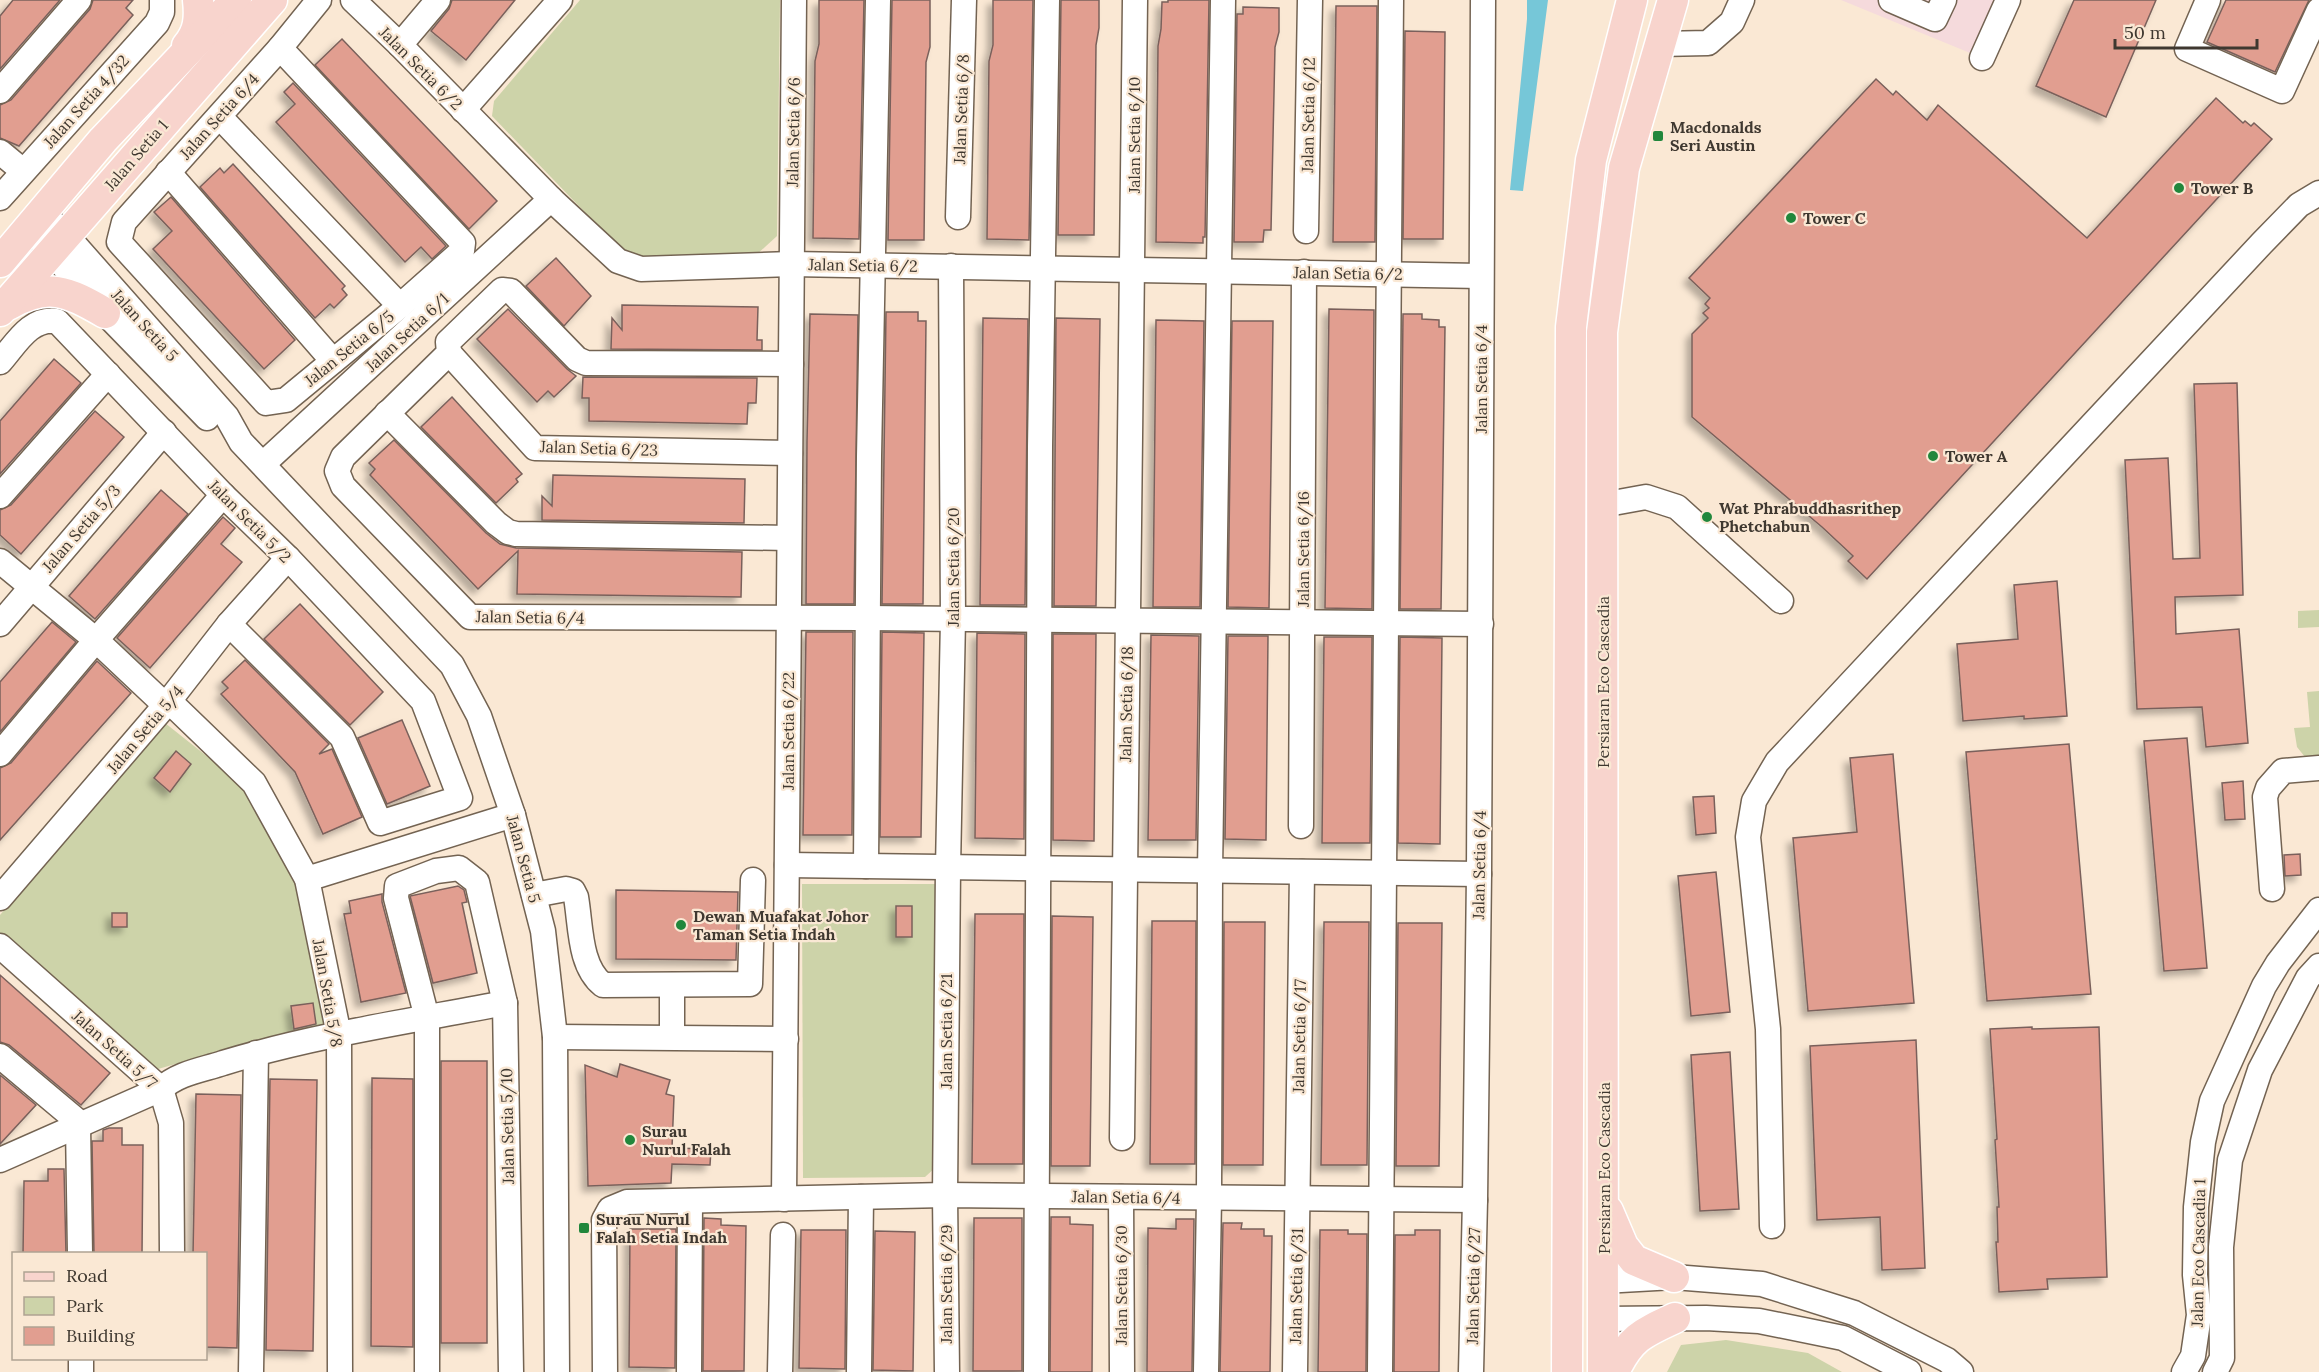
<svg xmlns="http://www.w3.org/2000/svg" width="2319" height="1372" font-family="Lora,serif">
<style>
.commercial{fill:#f5dadc}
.green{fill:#cdd3a9}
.water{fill:#76c7d8}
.building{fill:#e19e90;stroke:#7a615b;stroke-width:1.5;filter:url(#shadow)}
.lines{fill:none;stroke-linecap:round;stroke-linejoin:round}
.minor-casing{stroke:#736352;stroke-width:27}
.major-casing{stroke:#fff;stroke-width:33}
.minor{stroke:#fff;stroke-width:24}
.major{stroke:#f8d4cd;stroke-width:30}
.poi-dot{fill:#21873c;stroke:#fae8d4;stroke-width:2}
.labels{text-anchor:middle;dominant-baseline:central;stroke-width:4.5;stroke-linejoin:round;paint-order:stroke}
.street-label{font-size:16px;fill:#3f3830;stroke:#fae8d4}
.poi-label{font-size:16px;font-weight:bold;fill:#3f3830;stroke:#fae8d4;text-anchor:start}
</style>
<defs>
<filter id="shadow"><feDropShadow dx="-5.5" dy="5.5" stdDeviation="3" flood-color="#0004"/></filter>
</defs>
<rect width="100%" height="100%" fill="#fae8d4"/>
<polygon class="commercial" points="1841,0 2000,0 1975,55"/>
<g class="green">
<polygon points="580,0 780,0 777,236 755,256 628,257 492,116 494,101"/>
<polygon points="2319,610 2319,627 2298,628 2298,611"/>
<polygon points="2319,691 2319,756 2305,757 2297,747 2294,728 2310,727 2307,692"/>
<polygon points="165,723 247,788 298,882 325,1029 214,1053 158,1069 0,933 0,915"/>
<polygon points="802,884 936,884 937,1166 925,1177 803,1178"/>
<polygon points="1726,1340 1808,1353 1842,1372 1667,1372 1681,1345"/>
</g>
<polygon class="water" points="1527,0 1548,0 1523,191 1510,190 1527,19"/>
<g class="building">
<polygon points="13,0 60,0 0,69 0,16"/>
<polygon points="93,0 133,0 126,8 133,15 19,146 0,138 0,105 11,100 90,9"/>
<polygon points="452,0 515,0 466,60 431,31 449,9"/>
<polygon points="819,0 864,0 859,239 813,238 815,61 819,44"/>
<polygon points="892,0 930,0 930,47 926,62 924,240 888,240"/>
<polygon points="993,0 1033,0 1029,240 987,239 989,61 993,45"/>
<polygon points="1061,0 1099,0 1099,28 1096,45 1094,235 1058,235"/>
<polygon points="1168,0 1209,0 1205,237 1203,237 1203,243 1156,242 1158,46 1161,29 1162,2 1168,2"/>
<polygon points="2074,0 2156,0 2106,117 2036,86"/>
<polygon points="2226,0 2309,0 2275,72 2207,42"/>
<polygon points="1336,6 1377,6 1375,242 1333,242"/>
<polygon points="1243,7 1279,8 1279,32 1275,47 1271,230 1264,230 1263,242 1234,242 1237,14 1243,14"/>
<polygon points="1405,31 1445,32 1443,239 1403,239"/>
<polygon points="342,39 497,201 469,229 315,65"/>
<polygon points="1876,79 1893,95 1896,91 1927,120 1938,105 2087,238 2216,98 2243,123 2245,121 2251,126 2254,123 2272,139 1867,579 1848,561 1853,556 1822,527 1692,417 1692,334 1708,318 1703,313 1709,308 1705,304 1710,298 1689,278"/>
<polygon points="293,83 446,246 432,259 421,247 405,262 276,122 295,104 284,92"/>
<polygon points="233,164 345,286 342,289 347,295 334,308 330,304 315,318 200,187 220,168 224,173"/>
<polygon points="171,197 295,340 264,369 153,249 172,231 154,212"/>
<polygon points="556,258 591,296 564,326 526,286"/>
<polygon points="622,305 758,307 757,340 762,340 762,350 611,349 612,318 622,330"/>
<polygon points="508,309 567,369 576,376 554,397 548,391 537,402 477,339"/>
<polygon points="1329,309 1374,310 1372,609 1325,608"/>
<polygon points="886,312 918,312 918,321 926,321 923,604 882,604"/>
<polygon points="810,314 858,315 854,604 806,604 807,441"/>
<polygon points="1403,314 1422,314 1422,319 1439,320 1439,327 1445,327 1441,609 1400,609"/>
<polygon points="983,318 1028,319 1025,605 980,605"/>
<polygon points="1056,318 1100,319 1096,606 1054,606"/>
<polygon points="1156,320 1204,321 1200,607 1153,607"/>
<polygon points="1232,321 1273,321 1269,608 1228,607"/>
<polygon points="54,359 81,383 0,474 0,421"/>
<polygon points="583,377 757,378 756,403 748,403 747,424 589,421 589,398 582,398"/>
<polygon points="2237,383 2243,595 2175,597 2176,634 2239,629 2248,743 2206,747 2202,707 2137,709 2125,460 2168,458 2173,559 2200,558 2194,384"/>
<polygon points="452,397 522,474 516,479 518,482 496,503 421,427"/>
<polygon points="95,411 124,437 21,554 0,535 0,510 11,505"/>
<polygon points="394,440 486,533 500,544 516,548 742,552 741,597 517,594 518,551 478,589 370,475 375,469 369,463"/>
<polygon points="553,475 745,479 744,523 542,520 542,496 552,506"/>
<polygon points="161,490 188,514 95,619 69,596"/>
<polygon points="223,517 235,528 221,544 242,562 150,668 117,638"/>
<polygon points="2057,581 2067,716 2024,719 2024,716 1963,721 1957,644 2018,639 2014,585"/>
<polygon points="300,604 383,692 350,725 264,639"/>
<polygon points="52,622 76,642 0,732 0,682"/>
<polygon points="806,632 853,632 852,835 803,835"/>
<polygon points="882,632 924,633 921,837 880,837"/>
<polygon points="977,633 1025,634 1024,839 975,838"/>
<polygon points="1053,634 1096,634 1094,841 1053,840"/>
<polygon points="1151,635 1199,636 1196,840 1148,840"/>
<polygon points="1228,636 1268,636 1266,840 1225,839"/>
<polygon points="1324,637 1372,637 1370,843 1322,843"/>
<polygon points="1400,637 1442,638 1440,844 1398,843"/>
<polygon points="245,660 329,744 319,754 332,749 362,817 323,834 295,772 221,694 228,688 222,682"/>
<polygon points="97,661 131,693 0,840 0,768 11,763"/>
<polygon points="402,720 430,786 387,804 358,738"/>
<polygon points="2187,738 2207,968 2164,971 2144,741"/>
<polygon points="2069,744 2091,994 1987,1001 1966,752"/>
<polygon points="176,751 191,764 170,792 154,778"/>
<polygon points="1893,754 1914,1003 1808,1011 1793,838 1857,832 1850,758"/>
<polygon points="2243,781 2245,819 2225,820 2222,783"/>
<polygon points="1714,796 1716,833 1696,835 1693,797"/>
<polygon points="2300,854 2301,875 2285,876 2284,855"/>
<polygon points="1716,872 1730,1012 1691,1016 1678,876"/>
<polygon points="458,886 464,890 467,902 462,903 477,973 433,983 410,896"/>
<polygon points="616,890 738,892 736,960 616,959"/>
<polygon points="382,894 382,902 406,993 361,1002 344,914 351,913 349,901"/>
<rect x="896" y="906" width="16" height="31"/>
<rect x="112" y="913" width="15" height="14"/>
<polygon points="975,914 1024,914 1023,1164 972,1164"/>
<polygon points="1052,916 1093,917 1090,1166 1051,1166"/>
<polygon points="1152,921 1196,921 1195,1164 1150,1164"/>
<polygon points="1224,922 1265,922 1263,1165 1223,1165"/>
<polygon points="1324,922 1369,922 1367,1165 1321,1165"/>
<polygon points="1398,923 1442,923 1439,1166 1396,1166"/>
<polygon points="0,975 110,1073 81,1105 9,1045 0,1042"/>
<polygon points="313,1003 316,1024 294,1029 291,1006"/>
<polygon points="2032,1027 2032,1029 2099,1027 2107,1277 2047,1279 2048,1289 1999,1292 1996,1242 1998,1242 1997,1207 1999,1207 1995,1140 1997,1139 1990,1029"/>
<polygon points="1916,1040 1925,1268 1882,1270 1880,1217 1817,1220 1810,1046"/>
<polygon points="1730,1052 1739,1209 1700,1211 1691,1055"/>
<rect x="441" y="1061" width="46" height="282"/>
<polygon points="620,1064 670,1080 666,1094 674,1096 672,1148 711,1149 710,1165 672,1164 671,1183 588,1186 585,1065 617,1077"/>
<polygon points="0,1075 36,1105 0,1144"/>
<polygon points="372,1078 413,1079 413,1347 371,1346"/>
<polygon points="270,1079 317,1080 313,1351 266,1350"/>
<polygon points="196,1094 241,1095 237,1348 206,1347 206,1254 193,1254"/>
<polygon points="109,1128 122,1128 122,1145 143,1145 142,1254 94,1254 92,1141 103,1141 103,1130"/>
<polygon points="48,1169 64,1169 66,1254 23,1254 24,1181 48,1181"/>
<polygon points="1051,1217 1070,1217 1070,1224 1093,1225 1092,1372 1050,1372"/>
<polygon points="704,1218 721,1219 721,1225 746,1226 744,1371 703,1371"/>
<polygon points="974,1218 1022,1218 1022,1371 973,1371"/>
<polygon points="1176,1219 1194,1219 1192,1372 1147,1372 1148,1228 1176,1229"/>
<polygon points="1223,1223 1242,1223 1241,1229 1264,1229 1264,1236 1272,1236 1270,1372 1220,1372"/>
<polygon points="630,1229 676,1229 675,1368 629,1367"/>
<polygon points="801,1230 846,1230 845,1369 799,1368"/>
<polygon points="1320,1230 1348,1230 1348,1234 1367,1234 1366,1372 1318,1372"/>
<polygon points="1415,1230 1440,1230 1439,1372 1394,1372 1395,1235 1415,1235"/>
<polygon points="875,1231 915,1232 913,1371 873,1370"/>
</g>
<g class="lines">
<defs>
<g id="minor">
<polyline points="353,0 400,45 551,199 618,261 641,269 791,264 1481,276"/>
<polyline points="1891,0 1935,19 1944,0"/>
<polyline points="2208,0 2187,49 2282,91 2319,10"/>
<polyline points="1659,44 1708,43 1732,22 1742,0"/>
<polyline points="400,45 438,0"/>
<polyline points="280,48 463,243 462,251 400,306"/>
<polyline points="1982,58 2008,0"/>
<polyline points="0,91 79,0"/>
<polyline points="463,110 560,0"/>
<polyline points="219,116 400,306 286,400 266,403 119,242 124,222 280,48 319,0"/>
<polyline points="0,152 23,171"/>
<polyline points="168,172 333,361"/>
<polyline points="0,198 157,23 162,12 162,0"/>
<polyline points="42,213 66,235 227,417 241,442 452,665 479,716 513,815 543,931 555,1037 557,1372"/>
<polyline points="958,217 964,0"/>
<polyline points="30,228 105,313 207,418"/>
<polyline points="1306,231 1310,0"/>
<polyline points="449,353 535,448 790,453"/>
<path d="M 0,362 C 16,344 30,317 57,321 L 223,495 L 288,558 L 423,701 L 460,798 L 380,823 L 342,737 L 229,624"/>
<polyline points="791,364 586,363 577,359 511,291 502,290 448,342 449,353 343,457 337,471 343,486 470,617 867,618 1481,624"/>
<polyline points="387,413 496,523 508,532 516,534 789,538"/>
<polyline points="263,464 551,199"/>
<polyline points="0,496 108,374"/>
<polyline points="1602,505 1646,497 1677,507 1781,601"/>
<polyline points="0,561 96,640 165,705"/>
<polyline points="0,624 164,432"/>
<polyline points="169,701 254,783 307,879 339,1035 340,1372"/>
<polyline points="0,754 96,640 223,495"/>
<polyline points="1301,826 1304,272"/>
<polyline points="787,865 1479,874"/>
<polyline points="866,866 869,456 878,0"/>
<polyline points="307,879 513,815"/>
<polyline points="2272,889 2265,797 2268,788 2283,771 2319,768"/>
<path d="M 534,895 L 566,889 L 573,891 L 576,897 C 581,926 579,966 603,985 L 750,984 L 753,880"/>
<polyline points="0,898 169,701 229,624 288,558"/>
<polyline points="0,946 161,1089 171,1123 172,1254"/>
<polyline points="555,1037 786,1039"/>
<polyline points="672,1037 672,985"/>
<polyline points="0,1056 75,1119 78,1125 80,1254"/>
<path d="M 1122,1138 C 1124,759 1133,379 1135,0"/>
<path d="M 0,1160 L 161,1089 C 178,1073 202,1070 223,1063 C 315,1035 411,1021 505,1003"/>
<polyline points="1121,1197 1122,1372"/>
<polyline points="784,1199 794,0"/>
<polyline points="1772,1226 1768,1029 1748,837 1754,801 1777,762 2262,243 2299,205 2319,193"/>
<polyline points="1603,1281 1674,1277 1762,1284 1854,1313 1947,1360 1961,1372"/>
<polyline points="1604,1319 1706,1318 1759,1321 1843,1338 1909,1372"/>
<polyline points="81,1358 81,1372"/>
<polyline points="251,1372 256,1053"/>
<polyline points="427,1372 427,1018 396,898 397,886 436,871 459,868 477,882 505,1003 511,1372"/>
<polyline points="605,1372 604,1220 610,1209 627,1202 945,1195 1475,1200 1479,874 1483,0"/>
<polyline points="689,1372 690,1201"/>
<polyline points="780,1372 783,1235"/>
<polyline points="859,1372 861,1197"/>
<polyline points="947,1372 945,1195 948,868 953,619 951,266"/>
<polyline points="1036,1372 1040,447 1047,0"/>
<polyline points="1206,1372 1209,1198 1210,871 1223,0"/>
<polyline points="1295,1372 1302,872"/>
<polyline points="1380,1372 1391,0"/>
<polyline points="1471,1372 1475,1200"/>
<polyline points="2184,1372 2193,1356 2199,1315 2195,1275 2196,1207 2203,1142 2212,1101 2264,986 2278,963 2319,910"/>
<polyline points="2215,1372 2222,1358 2221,1247 2230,1160 2260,1070 2308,978 2319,966"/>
</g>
<g id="major">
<path d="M 187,46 C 199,32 200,18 198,0"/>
<polyline points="0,262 103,140 236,0"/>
<path d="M 8,305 C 48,282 67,291 105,313"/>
<polyline points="0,311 272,0"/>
<polyline points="1608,1211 1623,1246 1634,1260 1674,1277"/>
<polyline points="1567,1372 1571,327 1591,160 1632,0"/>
<polyline points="1603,1372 1602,332 1624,168 1673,0"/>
<path d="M 1614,1372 C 1630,1338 1642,1333 1675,1318"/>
</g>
</defs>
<use href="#minor" class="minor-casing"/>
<use href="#major" class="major-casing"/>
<use href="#minor" class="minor"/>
<use href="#major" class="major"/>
</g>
<g class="poi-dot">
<rect x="1652" y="130" width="12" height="12" rx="3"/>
<circle cx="2179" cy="188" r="6"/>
<circle cx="1791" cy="218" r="6"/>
<circle cx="1933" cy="456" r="6"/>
<circle cx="1707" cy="517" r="6"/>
<circle cx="681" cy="925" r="6"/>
<circle cx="630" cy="1140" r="6"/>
<rect x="578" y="1222" width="12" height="12" rx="3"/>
</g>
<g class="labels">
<g class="street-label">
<text transform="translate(421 68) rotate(45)">Jalan Setia 6/2</text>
<text transform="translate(86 101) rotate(-48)">Jalan Setia 4/32</text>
<text transform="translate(961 109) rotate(-88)">Jalan Setia 6/8</text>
<text transform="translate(1308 115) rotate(-89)">Jalan Setia 6/12</text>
<text transform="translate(219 116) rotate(-48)">Jalan Setia 6/4</text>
<text transform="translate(793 132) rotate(-89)">Jalan Setia 6/6</text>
<text transform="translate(1134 135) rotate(-90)">Jalan Setia 6/10</text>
<text transform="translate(136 155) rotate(-49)">Jalan Setia 1</text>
<text transform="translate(863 265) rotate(1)">Jalan Setia 6/2</text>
<text transform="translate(1348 273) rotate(1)">Jalan Setia 6/2</text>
<text transform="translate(145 325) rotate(48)">Jalan Setia 5</text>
<text transform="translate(407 332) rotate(-43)">Jalan Setia 6/1</text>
<text transform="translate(349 348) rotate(-39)">Jalan Setia 6/5</text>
<text transform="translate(1481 379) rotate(-90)">Jalan Setia 6/4</text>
<text transform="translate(599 448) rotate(2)">Jalan Setia 6/23</text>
<text transform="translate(250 521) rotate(45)">Jalan Setia 5/2</text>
<text transform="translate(81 528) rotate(-49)">Jalan Setia 5/3</text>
<text transform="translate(1303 549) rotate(-90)">Jalan Setia 6/16</text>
<text transform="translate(953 567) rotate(-90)">Jalan Setia 6/20</text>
<text transform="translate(530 617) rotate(1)">Jalan Setia 6/4</text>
<text transform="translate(1603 682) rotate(-90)">Persiaran Eco Cascadia</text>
<text transform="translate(1126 704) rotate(-89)">Jalan Setia 6/18</text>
<text transform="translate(145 729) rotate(-50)">Jalan Setia 5/4</text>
<text transform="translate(788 731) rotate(-90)">Jalan Setia 6/22</text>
<text transform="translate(524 859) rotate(75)">Jalan Setia 5</text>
<text transform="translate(1479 865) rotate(-89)">Jalan Setia 6/4</text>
<text transform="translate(328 993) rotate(80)">Jalan Setia 5/8</text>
<text transform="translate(946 1031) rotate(-90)">Jalan Setia 6/21</text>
<text transform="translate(1299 1036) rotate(-89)">Jalan Setia 6/17</text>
<text transform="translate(115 1049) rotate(42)">Jalan Setia 5/7</text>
<text transform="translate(507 1126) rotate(-91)">Jalan Setia 5/10</text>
<text transform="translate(1604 1168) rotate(-90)">Persiaran Eco Cascadia</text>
<text transform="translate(1126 1197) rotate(1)">Jalan Setia 6/4</text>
<text transform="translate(2198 1253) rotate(-89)">Jalan Eco Cascadia 1</text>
<text transform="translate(946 1284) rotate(-90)">Jalan Setia 6/29</text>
<text transform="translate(1121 1285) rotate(-90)">Jalan Setia 6/30</text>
<text transform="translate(1296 1286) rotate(-89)">Jalan Setia 6/31</text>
<text transform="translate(1473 1286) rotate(-89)">Jalan Setia 6/27</text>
</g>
<g class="poi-label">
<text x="1670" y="127">Macdonalds<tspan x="1670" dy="18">Seri Austin</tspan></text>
<text x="2191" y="188">Tower B</text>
<text x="1803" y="218">Tower C</text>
<text x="1945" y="456">Tower A</text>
<text x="1719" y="508">Wat Phrabuddhasrithep<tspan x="1719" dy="18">Phetchabun</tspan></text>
<text x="693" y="916">Dewan Muafakat Johor<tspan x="693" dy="18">Taman Setia Indah</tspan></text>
<text x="642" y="1131">Surau<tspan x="642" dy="18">Nurul Falah</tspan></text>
<text x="596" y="1219">Surau Nurul<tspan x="596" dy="18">Falah Setia Indah</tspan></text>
</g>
</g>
<rect x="12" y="1252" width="195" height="108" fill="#fae8d4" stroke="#afa292" stroke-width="1.5"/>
<rect x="24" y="1272" width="30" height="9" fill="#f8d4cd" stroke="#afa292" stroke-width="1.5"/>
<text x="66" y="1282" font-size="18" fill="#3f3830">Road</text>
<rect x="24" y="1297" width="30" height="18" fill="#cdd3a9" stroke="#afa292" stroke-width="1.5"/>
<text x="66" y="1312" font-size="18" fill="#3f3830">Park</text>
<rect x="24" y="1327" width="30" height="18" fill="#e19e90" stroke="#afa292" stroke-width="1.5"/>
<text x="66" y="1342" font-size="18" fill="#3f3830">Building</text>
<path d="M2115 39v9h142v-9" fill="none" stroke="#3f3830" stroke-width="3"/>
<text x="2124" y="39" font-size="18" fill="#3f3830" stroke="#fae8d4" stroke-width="4.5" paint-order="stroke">50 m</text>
</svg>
